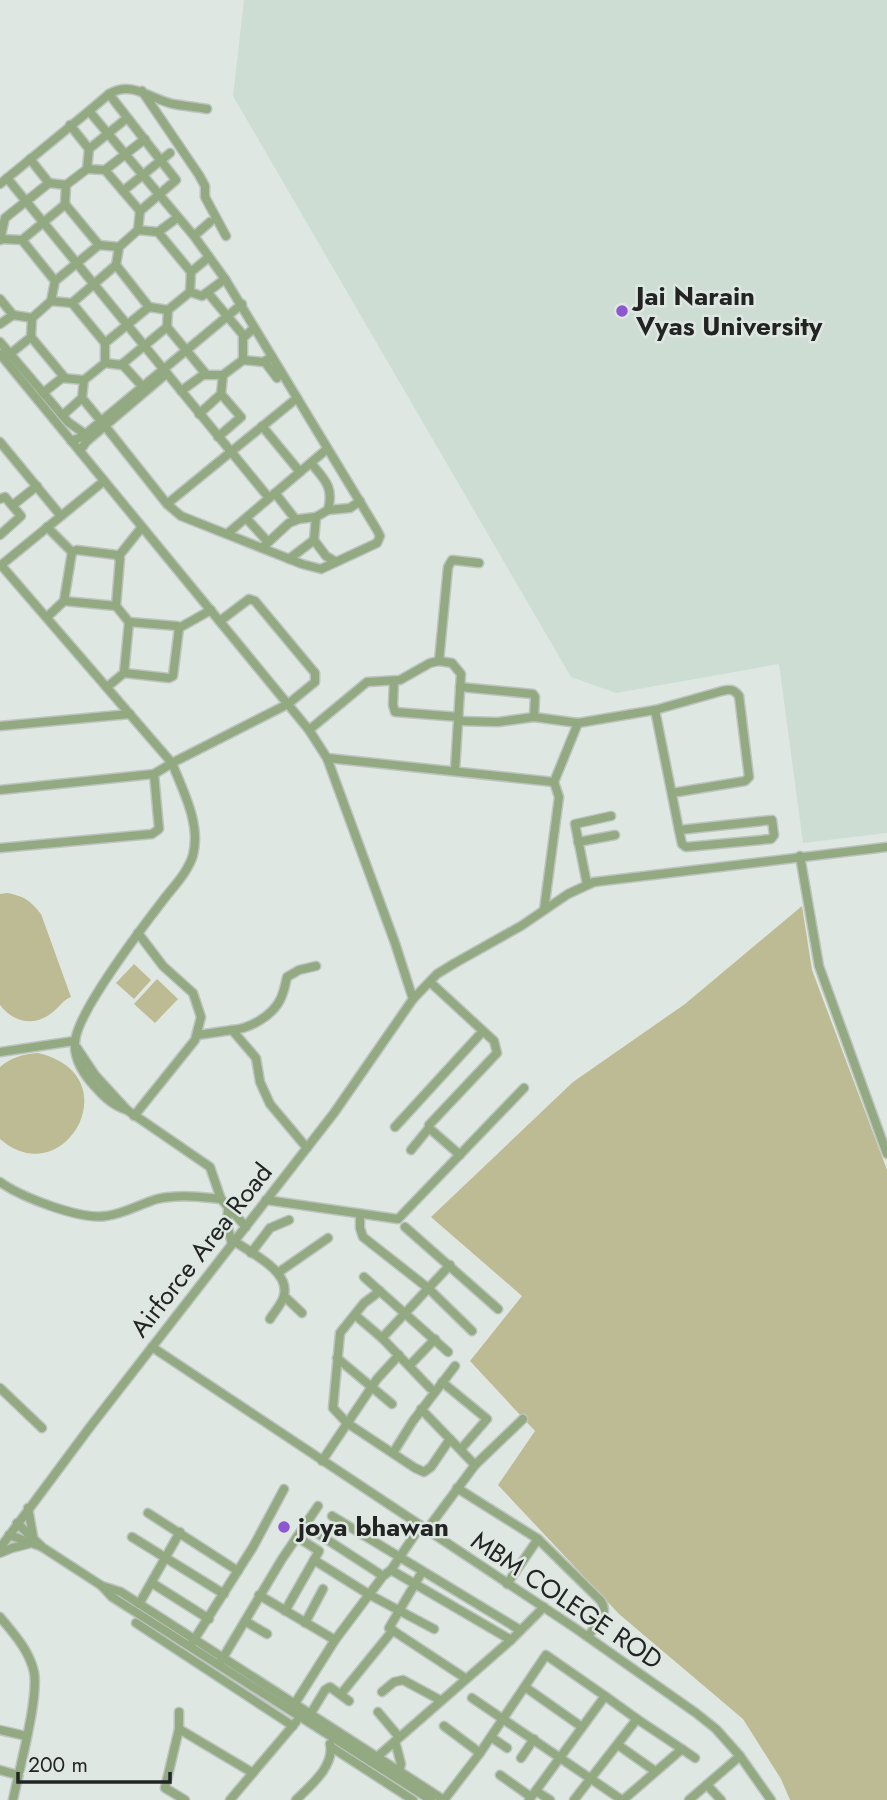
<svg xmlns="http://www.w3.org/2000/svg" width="887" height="1800" font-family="Jost,sans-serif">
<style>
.built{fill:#ceddd4}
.green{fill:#bdbb93}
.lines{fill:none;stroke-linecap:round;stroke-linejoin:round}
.minor-casing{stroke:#bdc4c0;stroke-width:11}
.minor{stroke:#92a981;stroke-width:8}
.poi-dot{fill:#8c57cf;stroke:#dfe7e2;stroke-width:2.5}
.labels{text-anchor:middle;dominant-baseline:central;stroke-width:5;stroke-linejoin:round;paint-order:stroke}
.poi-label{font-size:26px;font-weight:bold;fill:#222423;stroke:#dfe7e2;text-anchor:start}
.street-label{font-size:26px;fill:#222423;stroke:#dfe7e2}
</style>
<rect width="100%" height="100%" fill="#dfe7e2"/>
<polygon class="built" points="244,0 887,0 887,833 803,843 779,664 616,693 571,677 233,96"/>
<g class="green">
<path d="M 7,893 C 24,896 31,901 41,914 L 71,997 C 63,1000 60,1006 54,1011 C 36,1027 15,1024 0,1005 L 0,894 Z"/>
<polygon points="802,906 812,970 887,1170 887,1800 790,1800 781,1779 743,1719 619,1614 498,1485 535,1431 470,1361 522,1296 431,1217 573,1082 685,1004"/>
<polygon points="134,964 151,980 134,999 116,983"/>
<polygon points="157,979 178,999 155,1023 134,1004"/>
<path d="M 38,1053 C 132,1075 64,1195 0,1139 L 0,1067 C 12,1057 23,1054 38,1053 Z"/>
</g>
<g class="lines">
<defs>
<g id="minor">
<polyline points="142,91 199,175 205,186 205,197 226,236"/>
<path d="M 109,94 C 132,80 150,99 173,104 C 184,106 196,107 207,109"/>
<polyline points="70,125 89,149"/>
<polyline points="30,159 49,183"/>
<polyline points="87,169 105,170 145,139"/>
<polyline points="105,170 140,211"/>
<polyline points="7,178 269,498"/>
<polyline points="0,184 89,111 194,236 225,279 377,530 380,536 377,543 321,569 302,564 181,516 167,504 105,426"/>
<polyline points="123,191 170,153"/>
<polyline points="65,204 99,245"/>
<polyline points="138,230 158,232 191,272"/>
<polyline points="158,232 177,218"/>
<polyline points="194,236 210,222"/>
<polyline points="1,239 22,240 62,207 65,204 66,185"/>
<polyline points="0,240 5,218 49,183 66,185 87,169 89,149 127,118"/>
<polyline points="22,240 55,281"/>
<polyline points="116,265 149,307"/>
<polyline points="190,292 191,272 209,257"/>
<polyline points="190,292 202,296 225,279"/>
<polyline points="208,293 244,336"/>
<polyline points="0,299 13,315"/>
<polyline points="51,301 72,303 116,265 119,247"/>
<polyline points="72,303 105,343"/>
<polyline points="0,324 13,315 32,318 51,301 55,281 99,245 119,247 138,230 140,211 176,180 109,94 89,111"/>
<polyline points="167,327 206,374"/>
<polyline points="31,337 65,378"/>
<polyline points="0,342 68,422 85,434"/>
<polyline points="0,354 309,730 327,758 395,943 413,999"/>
<polyline points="10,354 31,337 32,318"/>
<polyline points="243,360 243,338 254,328"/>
<polyline points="265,362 277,378"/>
<polyline points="105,363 121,365 167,327 168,310 190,292"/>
<polyline points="122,364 142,386"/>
<polyline points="181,391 203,375 223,375 243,360 263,362 272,357"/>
<polyline points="43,393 62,378 84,380"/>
<polyline points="82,398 101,421"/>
<polyline points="199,414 221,394 223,375"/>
<polyline points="63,415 82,398 84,380 105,363 105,343 149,307 168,310"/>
<polyline points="262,426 300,472"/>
<polyline points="218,437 241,417 221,394"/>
<polyline points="71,441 82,437 242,304"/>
<polyline points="0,442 61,516"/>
<polyline points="80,451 86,442 166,374"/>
<path d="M 311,463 C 325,480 334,487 328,510"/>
<polyline points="275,493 296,520"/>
<polyline points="0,499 5,497 21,516 0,535"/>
<polyline points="167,504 297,398"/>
<polyline points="13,505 37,486"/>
<polyline points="316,517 314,540 326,556 336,562"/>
<polyline points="246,518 268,542"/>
<polyline points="47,527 72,552"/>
<polyline points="227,534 327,449"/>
<polyline points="262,548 289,523 299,519 316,517 328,510 350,508 360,501"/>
<polyline points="118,557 142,527"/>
<polyline points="289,559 314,540"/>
<polyline points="0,566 104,481"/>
<polyline points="64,601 72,552 77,550 117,555 120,558 116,606"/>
<polyline points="47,617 64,601 116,606 129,622 177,626 179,628 173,676 169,678 124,673 107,687"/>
<polyline points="179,628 211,610"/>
<polyline points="439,661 448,567 452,560 479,563"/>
<polyline points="124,673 129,622"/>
<polyline points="394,681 393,705 395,712 459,717"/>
<polyline points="460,687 533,694 535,697 534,717"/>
<polyline points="655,710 679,830"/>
<polyline points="458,721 498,722 534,717 578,723"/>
<polyline points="0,726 130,714"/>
<polyline points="309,730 367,682 400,680 430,663 439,661 452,663 461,674 455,770"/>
<polyline points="327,758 554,782 559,797 544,910"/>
<path d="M 554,782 L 578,723 L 655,710 L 722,691 C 730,689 734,689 739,696 L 749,777 L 745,781 L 672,793"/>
<polyline points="0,790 154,774 172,763 1,565"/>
<polygon points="772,820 774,835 771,839 686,847 682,844 679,830"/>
<polyline points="578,842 615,835"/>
<polyline points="0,848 152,834 159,829 154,774"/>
<polyline points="800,856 819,966 887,1154"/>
<polyline points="587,884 575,824 611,816"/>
<polyline points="430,982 494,1041 497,1053 429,1125 429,1128 460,1155"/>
<path d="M 232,1030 C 249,1029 272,1016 280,1000 C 284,993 285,985 287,977 L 299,970 L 316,966"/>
<polyline points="198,1035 232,1030 256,1058 260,1082 270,1104 307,1148"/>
<polyline points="77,1048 95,1075 127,1110 210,1167 221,1199 246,1227"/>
<polyline points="0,1052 74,1041"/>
<path d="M 127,1110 C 111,1105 101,1094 90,1081 C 81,1070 74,1058 75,1043 C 75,1015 144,925 164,899 C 174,886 188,872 193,855 C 201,824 183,791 172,763 L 288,704 L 315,682 L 315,673 L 255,601 L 249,599 L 220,621"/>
<polyline points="134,1116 195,1040 201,1017 193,993 163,966 138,933"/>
<polyline points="395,1127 483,1031"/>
<polyline points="411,1150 429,1128"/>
<path d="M 0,1182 C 21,1197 80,1220 106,1216 C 124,1214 140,1204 157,1199 C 179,1194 200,1197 221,1199"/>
<polyline points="266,1200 398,1219 524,1088"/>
<polyline points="228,1209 227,1224 232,1244"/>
<polyline points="360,1215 360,1228 363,1237 428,1288 472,1331"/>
<polyline points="405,1227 498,1309"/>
<path d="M 234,1241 C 251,1253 290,1271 284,1295 C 283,1303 274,1312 270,1319"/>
<polyline points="251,1253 270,1228 289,1220"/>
<polyline points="279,1272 328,1238"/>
<polyline points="364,1277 448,1352"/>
<polyline points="380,1291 364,1303 340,1333 333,1408 347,1423 415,1468 424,1472 431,1467 450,1439"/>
<polyline points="284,1296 302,1313"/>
<polyline points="355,1315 382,1338 430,1388"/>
<polyline points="382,1338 450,1265"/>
<polyline points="152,1347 575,1628 696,1713 716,1729 740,1756 771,1800"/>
<polyline points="337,1358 392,1404"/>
<polyline points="410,1365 435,1339"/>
<polyline points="442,1382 487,1419 461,1449"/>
<polyline points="0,1388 42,1428"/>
<polyline points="421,1409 475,1465"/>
<polyline points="393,1453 413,1421 455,1366"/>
<polyline points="322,1461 377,1379 399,1355"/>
<path d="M 457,1488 L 538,1539 L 601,1601 C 610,1615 596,1625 588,1636"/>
<polyline points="28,1508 33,1536"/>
<polyline points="148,1513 238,1571"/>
<polyline points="332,1516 520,1630"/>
<polyline points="17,1523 42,1547 102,1586 112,1597 431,1800"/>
<polyline points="306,1526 383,1576"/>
<polyline points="426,1531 475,1465 523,1419"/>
<polyline points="9,1535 40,1546"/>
<polyline points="132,1537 224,1594"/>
<polyline points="297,1537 319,1551 314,1560"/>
<polyline points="0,1548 90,1427 334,1113 413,999 437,974 455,963 521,926 568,894 594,882 887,847"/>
<polyline points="0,1553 12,1548 28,1544"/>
<polyline points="391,1570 511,1640"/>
<polyline points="422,1572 389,1628 465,1678"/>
<polyline points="152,1583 209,1619"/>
<polyline points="507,1584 538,1539"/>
<polyline points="102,1586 121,1592 444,1800 480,1753 546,1655 605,1696 529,1800"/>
<polyline points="259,1595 335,1640"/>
<polyline points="139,1604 180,1532"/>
<polyline points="285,1611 314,1560 370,1595 434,1629"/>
<path d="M 0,1617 C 14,1634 29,1650 34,1672 C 39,1698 19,1770 13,1800"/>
<polyline points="245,1621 267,1634"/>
<polyline points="136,1623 293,1726"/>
<polyline points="305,1623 323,1589"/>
<polyline points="192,1643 253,1547 284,1489"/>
<polyline points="221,1661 282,1559 318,1506"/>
<polyline points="525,1687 582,1727"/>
<polyline points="382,1692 394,1682 403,1680 440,1700"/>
<polyline points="341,1694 393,1630"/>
<polyline points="605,1696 637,1719"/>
<polyline points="472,1698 622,1800"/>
<polyline points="292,1708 335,1640 383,1576 391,1570 420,1527"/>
<polyline points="179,1712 179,1729 165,1788 185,1800"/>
<polyline points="378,1712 399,1737"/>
<polyline points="308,1718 325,1690 330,1687 349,1701"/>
<polyline points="444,1726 480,1753"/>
<polyline points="179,1729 253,1773"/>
<polyline points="0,1730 26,1736"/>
<polyline points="491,1737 507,1748"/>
<polyline points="395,1741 401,1764 398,1775"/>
<polyline points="618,1745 655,1771"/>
<polyline points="331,1747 413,1800"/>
<polyline points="682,1749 695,1758"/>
<polyline points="377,1757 511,1640 544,1607"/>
<polyline points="521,1758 534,1739"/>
<polyline points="0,1770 18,1775"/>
<polyline points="500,1775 531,1797"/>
<polyline points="707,1785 721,1800"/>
<polyline points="536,1791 550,1800"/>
<polyline points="230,1800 296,1722"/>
<path d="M 296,1800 C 310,1786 335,1766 330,1744"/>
<polyline points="574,1800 637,1719 682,1749 623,1800"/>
<polyline points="689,1800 740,1756"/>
</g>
</defs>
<use href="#minor" class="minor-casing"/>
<use href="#minor" class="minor"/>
</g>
<g class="poi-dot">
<circle cx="622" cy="311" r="7"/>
<circle cx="284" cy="1527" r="7"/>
</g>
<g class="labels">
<g class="poi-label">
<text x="636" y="296">Jai Narain<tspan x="636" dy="30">Vyas University</tspan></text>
<text x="298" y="1527">joya bhawan</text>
</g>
<g class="street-label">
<text transform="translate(201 1250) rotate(-52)">Airforce Area Road</text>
<text transform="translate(567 1600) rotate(34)">MBM COLEGE ROD</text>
</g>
</g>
<path d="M18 1772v10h152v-10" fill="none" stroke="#222423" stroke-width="3.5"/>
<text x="28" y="1772" font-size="21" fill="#222423" stroke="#dfe7e2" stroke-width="5" paint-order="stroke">200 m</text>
</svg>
